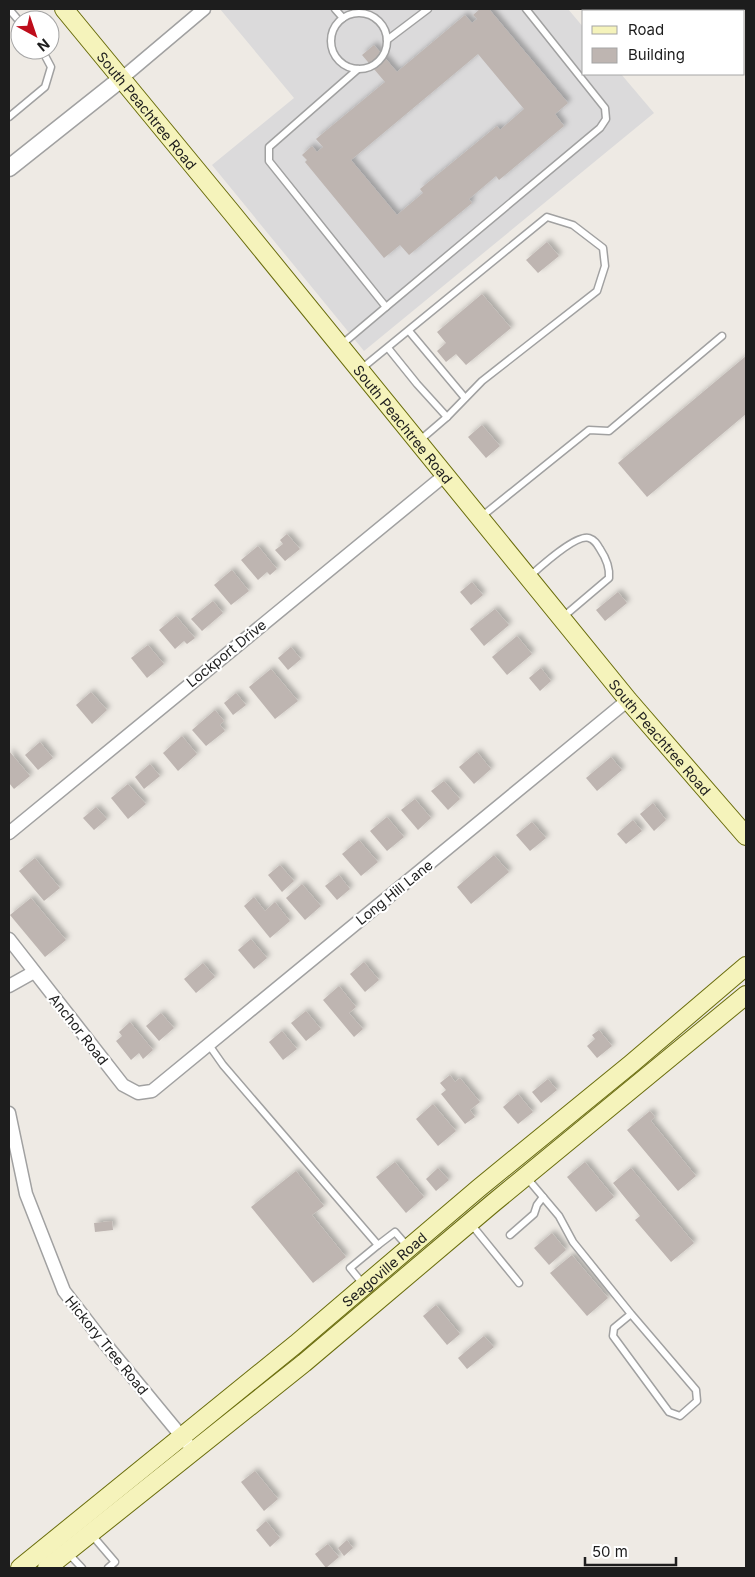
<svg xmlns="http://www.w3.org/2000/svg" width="755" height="1577" font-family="Inter,sans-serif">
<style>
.residential{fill:#dbdadb}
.building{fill:#beb5b1;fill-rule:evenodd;filter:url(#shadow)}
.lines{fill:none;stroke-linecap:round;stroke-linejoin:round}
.service-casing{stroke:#a1a1a1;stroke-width:9}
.minor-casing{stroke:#a1a1a1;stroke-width:15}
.tertiary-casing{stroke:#a1a1a1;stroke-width:19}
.secondary-casing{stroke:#6a6d0c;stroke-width:20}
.service{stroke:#fff;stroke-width:6}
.minor{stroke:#fff;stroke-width:12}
.tertiary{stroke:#fff;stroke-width:16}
.secondary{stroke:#f5f3bb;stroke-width:18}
.labels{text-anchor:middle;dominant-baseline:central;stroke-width:4.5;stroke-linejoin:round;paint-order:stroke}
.street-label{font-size:14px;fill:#1d1d1d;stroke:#fff}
</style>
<defs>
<filter id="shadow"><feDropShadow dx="3.5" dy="-3.5" stdDeviation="2.5" flood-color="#0004"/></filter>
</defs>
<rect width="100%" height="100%" fill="#eeeae4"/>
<polygon class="residential" points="220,9 568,9 584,28 584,74 621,74 654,113 364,351 212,165 294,98"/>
<g class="building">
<path d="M 480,9 L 489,9 L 568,103 L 555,114 L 564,126 L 499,180 L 496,176 L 469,199 L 472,203 L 409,255 L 400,245 L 384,258 L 305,162 L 307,160 L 302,155 L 312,146 L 317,152 L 323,147 L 316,139 L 385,82 L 362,55 L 374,45 L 397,72 L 465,15 L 472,23 L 477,19 L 473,15 ZM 478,54 L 524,109 L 500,130 L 497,126 L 420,189 L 423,193 L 397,215 L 351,160 Z"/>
<polygon points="547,242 559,256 538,273 526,260"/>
<polygon points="482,294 511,328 466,365 456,354 446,362 437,351 446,343 437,332"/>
<polygon points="746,356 746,414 647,497 618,463"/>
<polygon points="482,425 500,446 486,458 468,437"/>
<polygon points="287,534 300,549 285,561 275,550 283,544 280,540"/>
<polygon points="258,546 277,569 270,575 267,572 258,580 241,560"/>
<polygon points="232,570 249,591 231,605 214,585"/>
<polygon points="472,582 483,595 471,605 460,592"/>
<polygon points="618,592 627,603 605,621 596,610"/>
<polygon points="213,601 223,613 202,631 191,619"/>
<polygon points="495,609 509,625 484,646 470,629"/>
<polygon points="176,616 195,638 187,644 184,641 175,649 159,630"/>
<polygon points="517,636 532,654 507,675 492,657"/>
<polygon points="148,645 164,664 147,678 131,658"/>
<polygon points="291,647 301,659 288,670 278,658"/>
<polygon points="541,668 551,681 540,691 529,678"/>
<polygon points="271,669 298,701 275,719 249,687"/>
<polygon points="91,692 107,710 92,724 76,705"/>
<polygon points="236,693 246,705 233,715 224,703"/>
<polygon points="215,710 224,721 220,725 225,731 206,746 192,730"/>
<polygon points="182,736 197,754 178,771 163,753"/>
<polygon points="40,742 53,758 38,770 25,755"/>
<polygon points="9,751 30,776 14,789 9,783"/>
<polygon points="477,752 491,769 474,784 459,767"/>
<polygon points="611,757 622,770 597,791 586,778"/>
<polygon points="150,764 160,776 144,789 135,777"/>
<polygon points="444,781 460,799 448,810 431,791"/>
<polygon points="128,784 146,804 128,819 111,798"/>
<polygon points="415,799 431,818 418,830 401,810"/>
<polygon points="653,803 666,820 654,831 640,814"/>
<polygon points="96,807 107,819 94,830 83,818"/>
<polygon points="387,817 404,837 387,851 370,831"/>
<polygon points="633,820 642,831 626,844 617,834"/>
<polygon points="532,822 546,838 530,851 516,835"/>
<polygon points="359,840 378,862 361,876 342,854"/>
<polygon points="494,855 509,872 471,904 457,887"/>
<polygon points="35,858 60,888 44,901 19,871"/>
<polygon points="280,865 294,881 282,892 268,875"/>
<polygon points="339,875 350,889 337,900 325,886"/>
<polygon points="302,884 321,906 305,920 286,898"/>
<polygon points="254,897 265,911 275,902 290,921 270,938 244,906"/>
<polygon points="31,898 66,940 45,957 10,915"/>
<polygon points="251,939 267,958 254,969 238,950"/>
<polygon points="364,962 379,980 365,992 350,974"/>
<polygon points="203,963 215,977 196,993 184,979"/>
<polygon points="339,986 356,1007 349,1013 363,1029 354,1037 323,1000"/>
<polygon points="306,1011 321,1029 306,1041 291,1023"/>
<polygon points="161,1013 174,1028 159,1041 146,1026"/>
<polygon points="130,1022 153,1050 143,1059 139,1053 131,1060 116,1041 122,1036 119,1032"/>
<polygon points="599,1030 612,1046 597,1058 587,1046 595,1039 592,1035"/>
<polygon points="282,1031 297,1049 283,1060 269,1042"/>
<polygon points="450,1075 455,1082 460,1078 480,1102 470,1110 475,1117 465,1124 441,1094 446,1090 440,1083"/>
<polygon points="548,1079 557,1090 541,1103 532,1092"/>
<polygon points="518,1094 533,1112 518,1124 503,1107"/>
<polygon points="433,1104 456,1131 438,1146 416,1119"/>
<polygon points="650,1111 655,1117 651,1121 696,1176 678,1191 627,1130"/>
<polygon points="395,1162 424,1197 406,1213 376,1177"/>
<polygon points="585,1162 614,1197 596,1212 567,1177"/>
<polygon points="438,1168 449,1180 436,1191 426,1179"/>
<polygon points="631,1168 694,1243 671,1262 635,1220 640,1216 613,1183"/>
<polygon points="296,1171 324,1206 312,1215 346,1257 313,1283 251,1207"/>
<polygon points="112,1221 113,1230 95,1232 94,1223"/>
<polygon points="552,1233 566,1250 549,1265 534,1248"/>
<polygon points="572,1255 608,1298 587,1316 550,1273"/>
<polygon points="436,1305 460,1334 447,1345 423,1316"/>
<polygon points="484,1336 494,1347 467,1369 458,1358"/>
<polygon points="255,1471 278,1499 264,1511 241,1482"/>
<polygon points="266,1521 280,1538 270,1547 256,1530"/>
<polygon points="347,1540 353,1548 344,1556 338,1548"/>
<polygon points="328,1544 339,1557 326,1568 315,1554"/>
</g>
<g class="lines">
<defs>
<g id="service">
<polyline points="9,9 20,22"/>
<polyline points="335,9 343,18"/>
<circle cx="359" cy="41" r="28"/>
<polyline points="387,40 428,9"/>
<polyline points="358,69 269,147 269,161 386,307 600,128 606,119 605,108 526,9"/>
<polyline points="9,117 45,87 51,67 42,50"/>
<polyline points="409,331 465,398"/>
<polyline points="341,345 386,307"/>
<polyline points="388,348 417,384 447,417"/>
<polyline points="361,369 547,217 573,225 603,248 605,266 597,291 482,381 447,417 419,441"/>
<polyline points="481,517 589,430 609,431 722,336"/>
<path d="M 530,576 C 540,567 576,534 589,538 C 595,540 597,544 600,549 C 606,558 610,567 609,578 L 563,617"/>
<polyline points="209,1045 223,1065 378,1245 350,1268 363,1284"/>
<polyline points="527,1178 559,1216 573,1242 631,1314 614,1328 613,1336 669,1412 680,1416 697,1401 696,1390 631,1314"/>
<polyline points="471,1224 519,1283"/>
<polyline points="510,1235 534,1214 537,1205 543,1197"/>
<polyline points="378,1245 395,1232 408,1247"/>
<polyline points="91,1534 115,1562 108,1568"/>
<polyline points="68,1553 82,1568"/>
</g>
<g id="minor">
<polyline points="121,79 204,9"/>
<polyline points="9,833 445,475"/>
<polyline points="9,939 123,1085 138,1093 152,1091 628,700"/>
<polyline points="9,986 34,972"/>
<polyline points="9,1113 26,1194 64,1291 98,1335 187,1443"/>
</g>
<polyline id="tertiary" points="9,168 121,79"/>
<g id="secondary">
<path id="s1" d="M 64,9 L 232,213 L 628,700 L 746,836"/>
<path id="s2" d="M 20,1568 L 296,1344 L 479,1188 L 631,1064 L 746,966"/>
<polyline points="47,1568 304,1363 492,1204 746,995"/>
</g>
</defs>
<use href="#service" class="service-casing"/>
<use href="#minor" class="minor-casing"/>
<use href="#tertiary" class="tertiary-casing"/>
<use href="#secondary" class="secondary-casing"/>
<use href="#service" class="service"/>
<use href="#minor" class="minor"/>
<use href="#tertiary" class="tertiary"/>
<use href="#secondary" class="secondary"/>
</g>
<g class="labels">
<g class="street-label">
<text stroke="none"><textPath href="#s1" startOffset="131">South Peachtree Road</textPath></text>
<text stroke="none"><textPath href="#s1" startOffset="536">South Peachtree Road</textPath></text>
<text transform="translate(226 653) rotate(-39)">Lockport Drive</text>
<text stroke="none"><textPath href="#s1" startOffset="941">South Peachtree Road</textPath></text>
<text transform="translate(394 892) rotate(-39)">Long Hill Lane</text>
<text transform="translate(79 1029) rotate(52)">Anchor Road</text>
<text stroke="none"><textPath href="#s2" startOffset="471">Seagoville Road</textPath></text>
<text transform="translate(107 1345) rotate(51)">Hickory Tree Road</text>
</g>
</g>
<rect width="755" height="1577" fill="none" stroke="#1d1d1d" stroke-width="20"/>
<rect x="582" y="10" width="162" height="65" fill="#ffffff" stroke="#a5a5a5"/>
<rect x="592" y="26" width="25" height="8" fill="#f5f3bb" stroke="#a5a5a5"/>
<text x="628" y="35" font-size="15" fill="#1d1d1d">Road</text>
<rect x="592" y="48" width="25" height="15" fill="#beb5b1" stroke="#a5a5a5"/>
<text x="628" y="60" font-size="15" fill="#1d1d1d">Building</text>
<g transform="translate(35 35) rotate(140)"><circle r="24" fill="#ffffff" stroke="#a5a5a5"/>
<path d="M0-4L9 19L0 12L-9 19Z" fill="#be0d1b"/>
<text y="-8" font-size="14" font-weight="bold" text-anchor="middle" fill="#1d1d1d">N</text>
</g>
<path d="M585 1557v8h91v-8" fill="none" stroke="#1d1d1d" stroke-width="2.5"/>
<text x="592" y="1557" font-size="15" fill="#1d1d1d" stroke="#ffffff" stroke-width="4" paint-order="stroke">50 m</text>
</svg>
